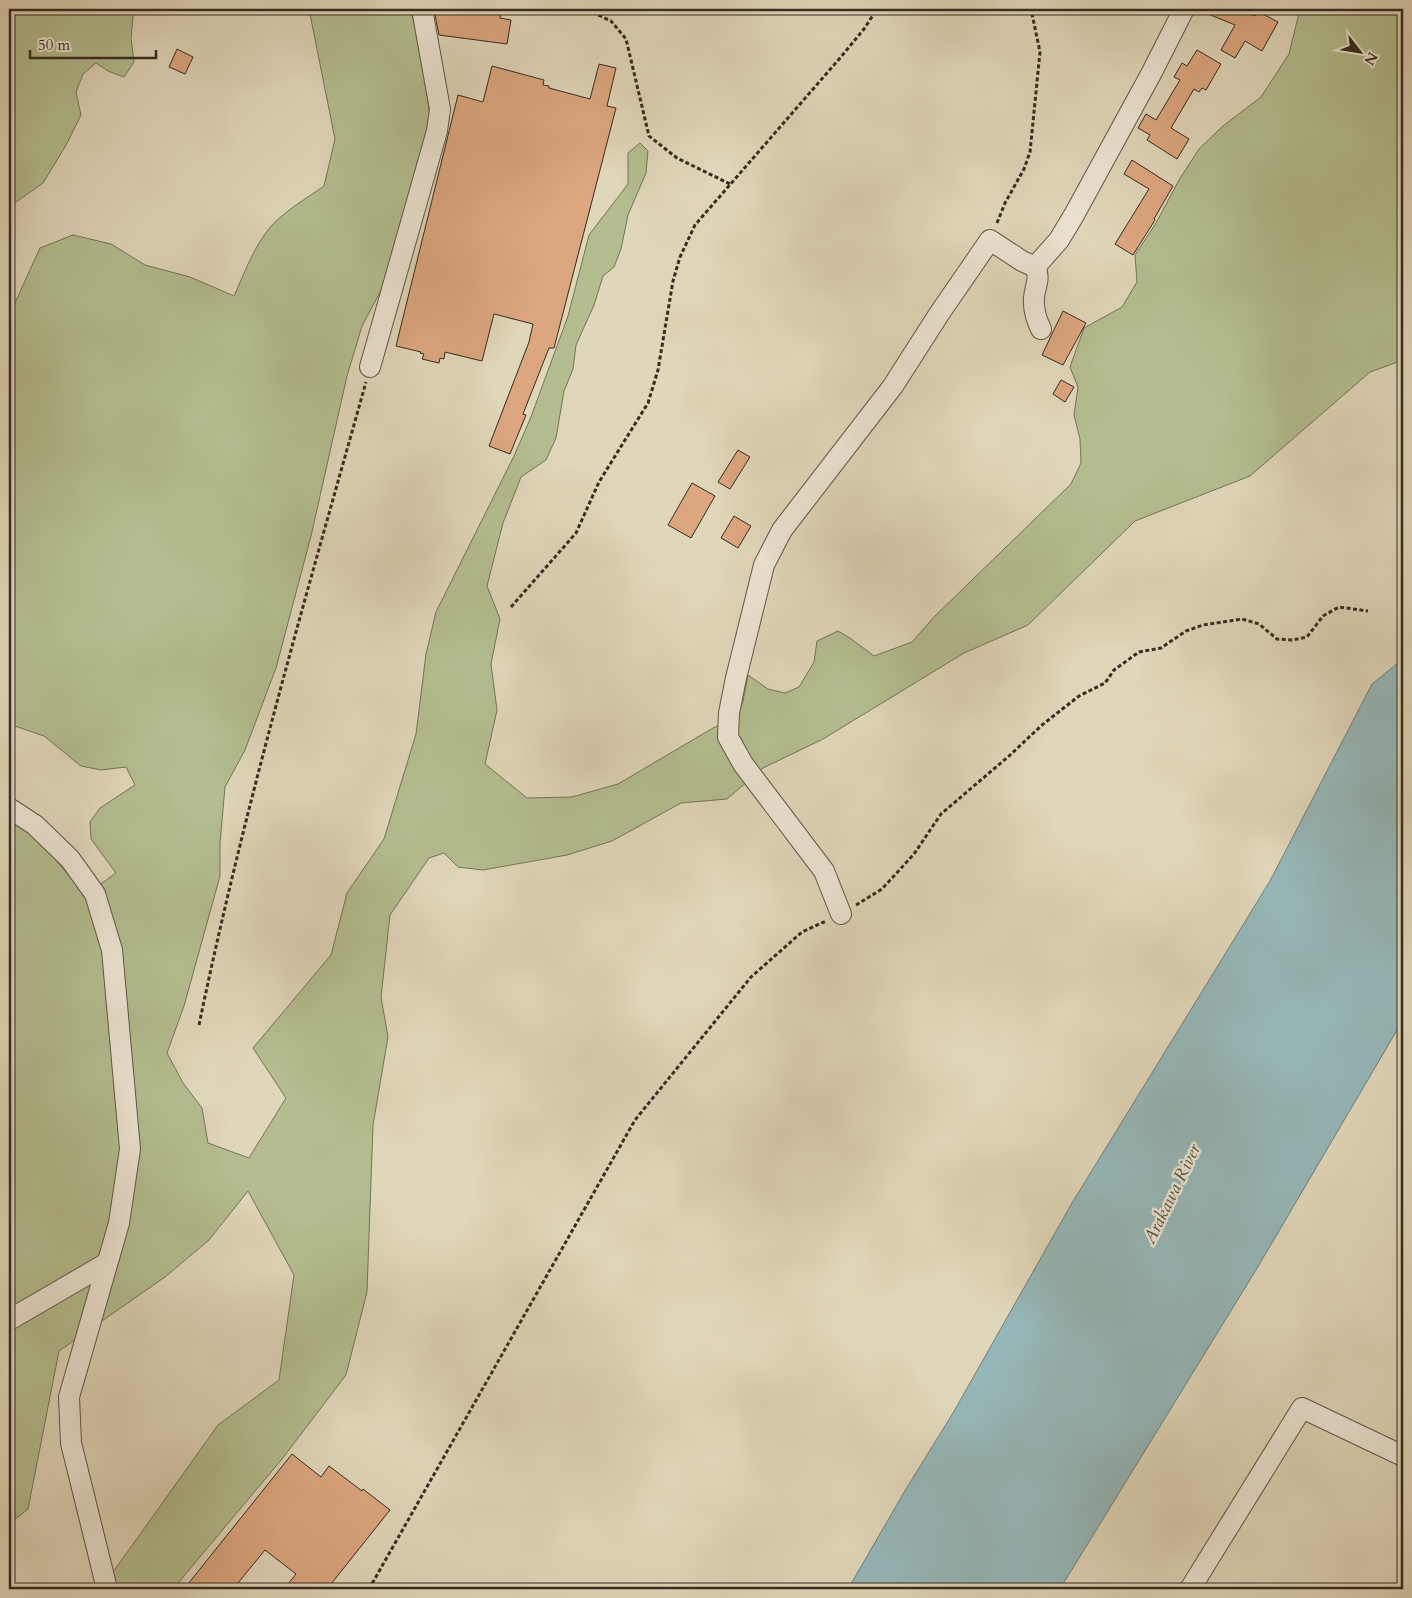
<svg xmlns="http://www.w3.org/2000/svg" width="1412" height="1598" font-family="Cardo,serif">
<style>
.green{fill:#b3bd8f;stroke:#747458}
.water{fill:#96b7b8;stroke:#707f7c}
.building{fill:#dca67f;stroke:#362c22}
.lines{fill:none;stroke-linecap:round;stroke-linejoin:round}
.minor-casing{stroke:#605648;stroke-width:22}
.path{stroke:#362c22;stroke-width:3;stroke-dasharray:4 2.5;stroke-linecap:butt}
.minor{stroke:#ebe4d2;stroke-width:20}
.labels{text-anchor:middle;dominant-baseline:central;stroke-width:5;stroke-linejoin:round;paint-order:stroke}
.water-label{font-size:18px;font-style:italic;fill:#4e4f48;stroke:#ebe4d2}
</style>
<rect width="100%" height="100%" fill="#e0d6b9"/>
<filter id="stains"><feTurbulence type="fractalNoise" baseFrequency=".004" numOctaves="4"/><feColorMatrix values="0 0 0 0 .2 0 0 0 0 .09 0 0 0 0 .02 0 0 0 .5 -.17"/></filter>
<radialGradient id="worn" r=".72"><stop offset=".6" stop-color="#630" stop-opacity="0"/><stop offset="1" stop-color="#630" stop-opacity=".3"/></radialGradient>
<g class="green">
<polygon points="9,9 136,9 133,16 131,38 134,62 124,77 108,71 96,63 83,74 76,92 81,115 65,147 43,183 9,207"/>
<path d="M 309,9 L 411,9 L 424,69 L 430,118 L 387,279 L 362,326 L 347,376 L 311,536 L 276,668 L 245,750 L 225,787 L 220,843 L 220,876 L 184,1006 L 167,1053 L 183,1083 L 202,1108 L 208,1143 L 249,1158 L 286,1098 L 253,1048 L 331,955 L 347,893 L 384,839 L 416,734 L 426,654 L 436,612 L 514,456 L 531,417 L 568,316 L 589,235 L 628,184 L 628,153 L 640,143 L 648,151 L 646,173 L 628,215 L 621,249 L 614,267 L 603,276 L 594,305 L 576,345 L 573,369 L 564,391 L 556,438 L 546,460 L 521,477 L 503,523 L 487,586 L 500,619 L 491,664 L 497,710 L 485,764 L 527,798 L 572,797 L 618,784 L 713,728 L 737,717 L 743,701 L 748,675 L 768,689 L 785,693 L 799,687 L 814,662 L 817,641 L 838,631 L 850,638 L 874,656 L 912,642 L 935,616 L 1071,484 L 1081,463 L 1080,439 L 1074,415 L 1078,387 L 1070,367 L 1084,328 L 1122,307 L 1137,282 L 1135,255 L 1156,223 L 1179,180 L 1199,149 L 1223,126 L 1261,97 L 1289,54 L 1300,9 L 1403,9 L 1403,360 L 1370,372 L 1250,476 L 1135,521 L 1028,625 L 964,653 L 823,739 L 763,768 L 727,799 L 681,803 L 612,841 L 567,855 L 483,870 L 458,867 L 444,853 L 429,858 L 390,915 L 381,997 L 388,1037 L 373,1125 L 367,1292 L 346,1375 L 282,1459 L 173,1589 L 101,1589 L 218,1425 L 279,1380 L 294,1275 L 248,1191 L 209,1240 L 165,1277 L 59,1351 L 28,1509 L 9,1524 L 9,812 L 23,821 L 81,890 L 98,886 L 116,873 L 91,839 L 90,822 L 100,808 L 135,785 L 126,767 L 101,770 L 81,766 L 44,736 L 9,724 L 9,316 L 40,248 L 73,235 L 111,244 L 145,265 L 190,277 L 234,296 C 244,274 253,249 268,230 C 280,214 307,198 324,186 L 335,139 Z"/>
</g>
<polygon class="water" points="1403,659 1403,1020 1256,1270 1060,1589 848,1589 906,1489 953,1413 1072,1203 1270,881 1372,684"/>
<g class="building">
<polygon points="436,9 456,11 456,9 476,9 501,12 500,18 511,20 507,44 439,35 435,15"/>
<polygon points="1196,9 1240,9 1255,16 1257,11 1278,22 1262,51 1245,41 1235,58 1221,50 1235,25"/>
<polygon points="177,49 193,57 185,74 169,67"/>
<polygon points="1197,50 1221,64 1206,90 1202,88 1199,92 1194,89 1171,128 1189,139 1177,159 1147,140 1150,135 1138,128 1146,114 1156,120 1180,80 1174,77 1182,63 1187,66"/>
<polygon points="599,64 616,68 607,106 616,108 554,348 549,348 523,414 526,415 510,454 489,446 529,342 533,324 494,314 482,361 445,352 444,359 440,358 439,363 422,359 424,354 420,353 421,352 396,346 458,95 483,102 492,66 544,80 543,85 549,86 549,88 590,99"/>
<polygon points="1132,160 1173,186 1154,219 1155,220 1133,255 1115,244 1149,189 1124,174"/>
<polygon points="1063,311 1086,323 1063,365 1042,355"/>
<polygon points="1061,380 1074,387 1065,402 1053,394"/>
<polygon points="738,450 750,457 730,489 718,482"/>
<polygon points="692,483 715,496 691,538 668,525"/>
<polygon points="734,516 751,526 738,548 721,538"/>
<polygon points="292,1454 321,1477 329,1466 362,1491 363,1489 390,1510 327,1589 284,1589 296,1574 265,1550 233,1589 184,1589"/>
</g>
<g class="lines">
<defs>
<g id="minor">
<path d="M 1035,267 C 1041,279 1035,285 1034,298 C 1033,310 1036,319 1041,329"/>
<polyline points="370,367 437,131 440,109 422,9"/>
<polyline points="9,808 35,825 70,859 95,894 112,950 130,1149 119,1223 69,1397 71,1443 107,1589"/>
<polyline points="841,914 824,871 743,764 728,737 729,713 736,678 764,565 782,530 893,386 939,314 990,240 1022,261 1035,267 1059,240 1074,215 1151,74 1184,9"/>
<polyline points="9,1320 107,1263"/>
<polyline points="1190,1589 1302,1408 1403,1456"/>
</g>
</defs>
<use href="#minor" class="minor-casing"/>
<g class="path">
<polyline points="580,9 592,12 611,21 626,39 649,136 677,158 730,184"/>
<polyline points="997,223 1005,203 1024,169 1030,152 1040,52 1031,9"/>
<polyline points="511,607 576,533 599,482 648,403 658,370 673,281 680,257 695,225 840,58 864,29 877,9"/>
<polyline points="856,905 882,889 914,854 941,814 1009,756 1042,725 1079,696 1105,683 1114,670 1139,652 1161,648 1186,631 1203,625 1242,619 1259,624 1277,639 1292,640 1307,637 1323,616 1339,607 1368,611"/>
<path d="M 199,1025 C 244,808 306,596 366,382"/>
<polyline points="369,1589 635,1120 751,977 802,932 826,921"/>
</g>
<use href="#minor" class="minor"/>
</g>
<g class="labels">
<g class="water-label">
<text transform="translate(1172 1194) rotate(-64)">Arakawa River</text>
</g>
</g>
<rect width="1412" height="1598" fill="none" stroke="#e0d6b9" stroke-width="30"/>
<rect x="10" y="10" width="1392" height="1578" fill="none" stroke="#362c22" stroke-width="2.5"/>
<rect x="15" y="15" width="1382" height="1568" fill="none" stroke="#362c22"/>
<g transform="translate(1360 52) rotate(121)" stroke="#ebe4d2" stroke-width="4" paint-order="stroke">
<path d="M0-4L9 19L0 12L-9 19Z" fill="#362c22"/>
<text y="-8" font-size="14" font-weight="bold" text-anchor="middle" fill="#362c22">N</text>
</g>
<path d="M30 50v8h126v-8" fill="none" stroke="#362c22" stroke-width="2.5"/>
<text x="38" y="50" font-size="15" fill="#362c22" stroke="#ebe4d2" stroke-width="4" paint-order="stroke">50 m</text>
<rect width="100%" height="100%" filter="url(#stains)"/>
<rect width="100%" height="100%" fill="url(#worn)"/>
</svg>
